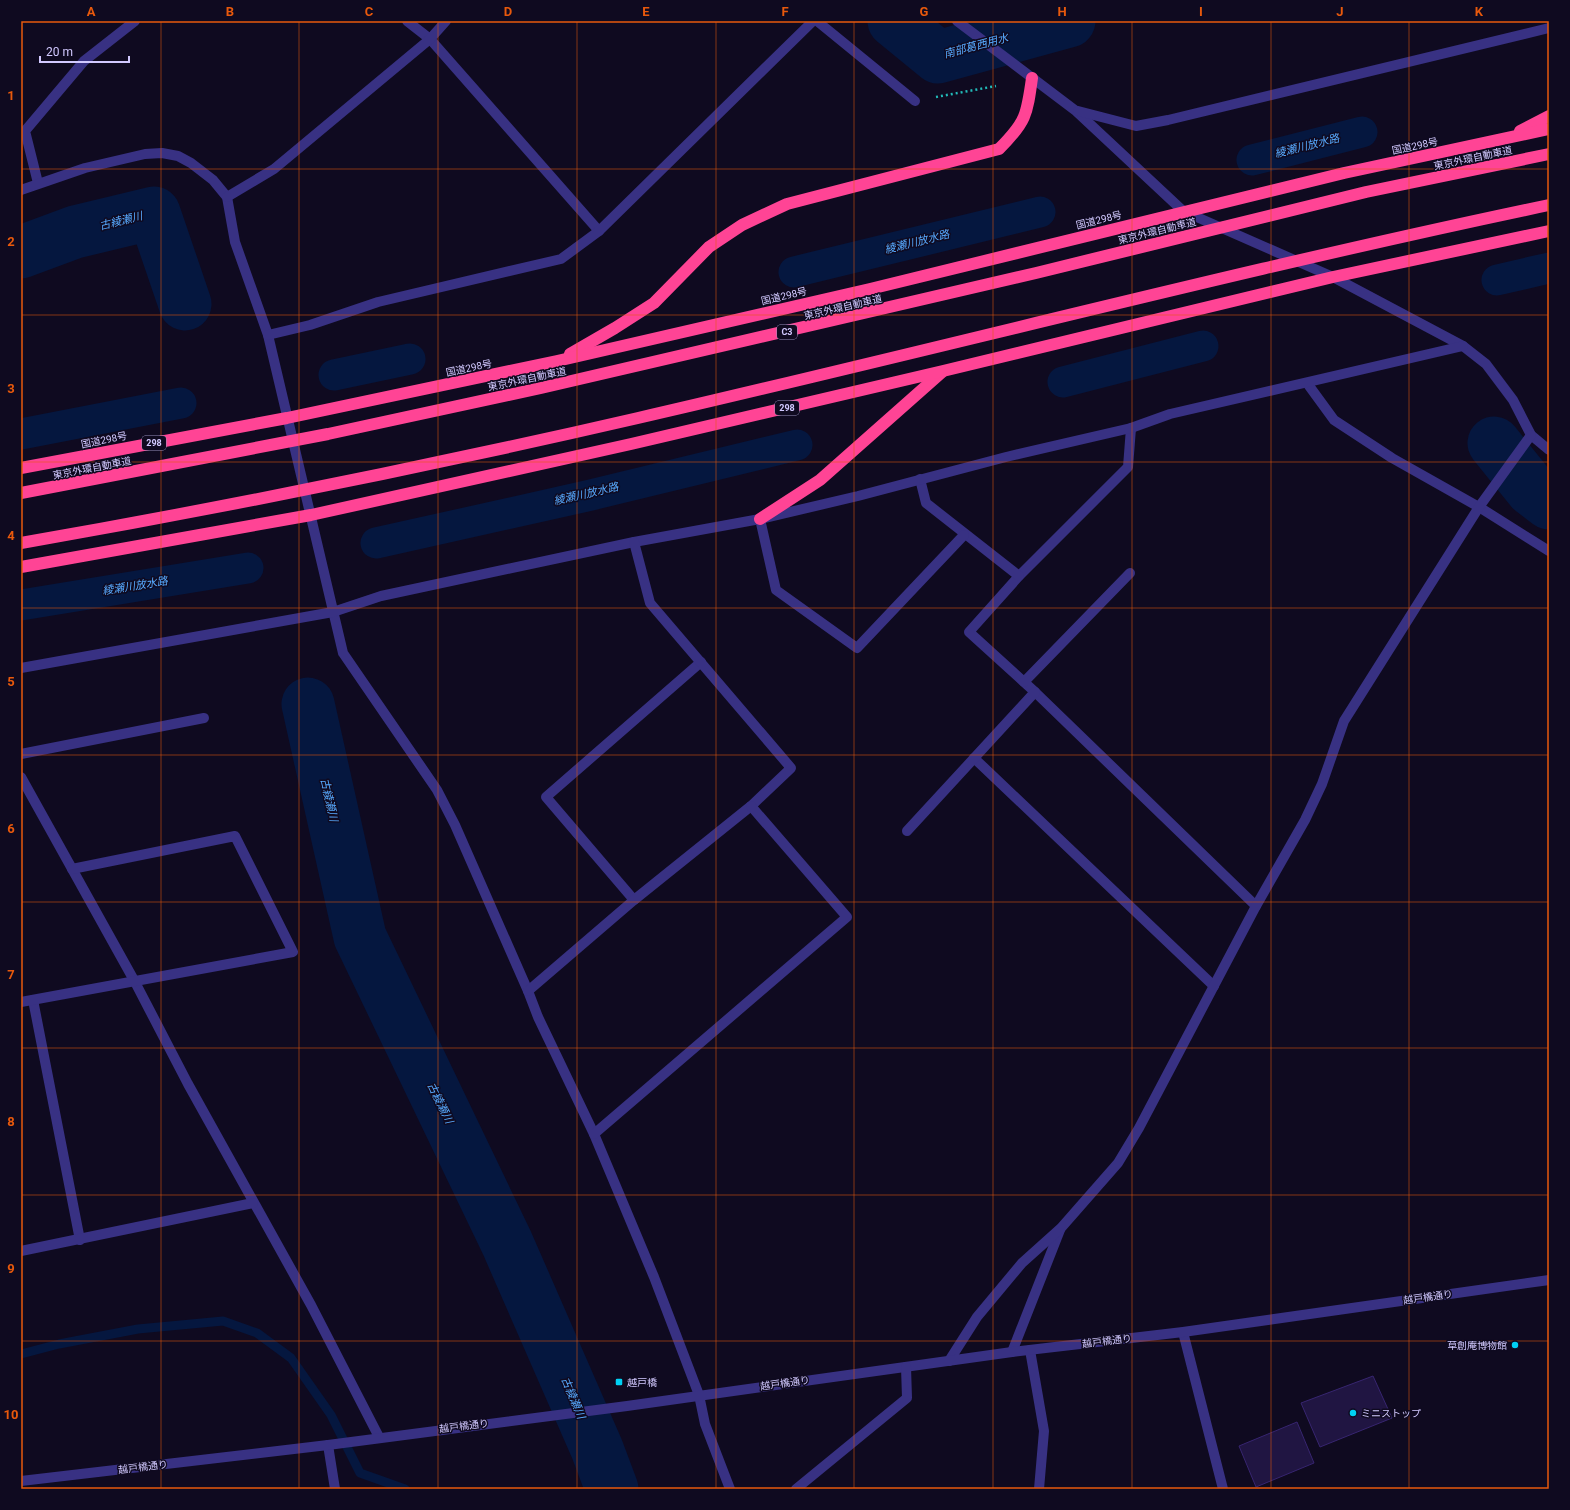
<svg xmlns="http://www.w3.org/2000/svg" width="1570" height="1510" font-family="Roboto,'Noto Sans JP',sans-serif">
<style>
.lines{fill:none;stroke-linecap:round;stroke-linejoin:round}
.stream{stroke:#05173f;stroke-width:9}
.canal{stroke:#05173f;stroke-width:31}
.river{stroke:#05173f;stroke-width:53}
.building{fill:#201542;stroke:#372570}
.path{stroke:#22bab8;stroke-width:2.5;stroke-dasharray:2 3;stroke-linecap:butt}
.minor{stroke:#383183;stroke-width:10}
.highway{stroke:#ff4495;stroke-width:12}
.highway-bridge{stroke:#ff4495;stroke-width:12}
.grid{fill:none;stroke:#e8590c;stroke-width:1;stroke-opacity:0.55}
.poi-dot{fill:#00d1f4;stroke:#0f0a20;stroke-width:1.5}
.labels{text-anchor:middle;dominant-baseline:central;stroke-width:3;stroke-linejoin:round;paint-order:stroke}
.shield{fill:#0f0a20;stroke:#9890bc;stroke-width:1}
.shield-label{font-size:9px;font-weight:bold;fill:#d2c9ff}
.street-label{font-size:10px;fill:#d2c9ff;stroke:#0f0a20}
.poi-label{font-size:10px;fill:#d2c9ff;stroke:#0f0a20;text-anchor:start}
.water-label{font-size:11px;font-style:italic;fill:#57aaff;stroke:#0f0a20}
.neatline{fill:none;stroke:#e8590c;stroke-width:1.5}
.grid-label{font-size:13px;text-anchor:middle;font-weight:bold;fill:#e8590c}
</style>
<rect width="100%" height="100%" fill="#0f0a20"/>
<g class="lines">
<polyline class="stream" points="21,1354 59,1344 138,1329 223,1321 257,1333 291,1358 331,1415 360,1473 405,1489"/>
<g class="canal">
<polyline points="1252,160 1362,132"/>
<polyline points="794,272 1040,212"/>
<polyline points="1497,280 1549,268"/>
<polyline points="334,375 410,359"/>
<polyline points="1063,382 1203,346"/>
<polyline points="21,434 181,403"/>
<polyline points="376,543 591,495 797,445"/>
<polyline points="21,605 248,568"/>
</g>
<g class="river">
<polyline points="894,21 938,57 1069,21"/>
<polyline points="21,252 75,232 154,213 185,304"/>
<polyline points="1494,443 1532,490 1549,503"/>
<polyline points="308,704 360,937 507,1243 597,1449 612,1489"/>
</g>
</g>
<g class="building">
<polygon points="1373,1376 1392,1418 1320,1447 1301,1403"/>
<polygon points="1297,1422 1314,1463 1256,1487 1239,1446"/>
</g>
<g class="lines">
<polyline class="path" points="936,97 996,86"/>
<g class="minor">
<polyline points="407,21 430,39 599,231"/>
<polyline points="817,21 915,101"/>
<polyline points="957,21 1076,111 1183,211 1333,277 1463,346 1486,364 1513,400 1531,435 1549,450"/>
<polyline points="1078,111 1136,126 1168,120 1549,28"/>
<polyline points="38,183 25,131 84,61 135,21"/>
<polyline points="21,190 85,168 145,154 162,153 178,156 191,163 213,180 227,197 235,242 268,335 343,653 437,790 455,825 528,991 538,1017 594,1134 654,1277 699,1395 705,1424 730,1489"/>
<polyline points="227,197 274,169 430,39 446,21"/>
<polyline points="268,335 310,325 378,302 561,259 599,231 813,21"/>
<polyline points="1307,383 1334,420 1392,458 1479,507 1549,551"/>
<polyline points="1131,428 1128,467 1019,576 969,632 1035,692 1256,906"/>
<polyline points="920,479 926,503 1019,576"/>
<polyline points="760,519 776,590 857,648 964,535"/>
<polyline points="21,668 333,612 381,596 634,542 760,519 858,496 1006,457 1131,428 1170,414 1463,346"/>
<polyline points="1024,682 1130,573"/>
<polyline points="21,754 204,718"/>
<polyline points="974,758 1214,986"/>
<polyline points="21,777 135,982 188,1084 311,1305 379,1437"/>
<polyline points="907,831 1035,692"/>
<polyline points="634,900 546,797 701,662"/>
<polyline points="528,991 634,900 751,806 791,768 650,603 634,542"/>
<polyline points="33,1000 80,1240"/>
<polyline points="21,1002 293,952 235,836 72,869"/>
<polyline points="594,1134 847,917 751,806"/>
<polyline points="21,1251 253,1203"/>
<polyline points="1183,1332 1223,1489"/>
<polyline points="1030,1350 1044,1431 1039,1489"/>
<polyline points="1012,1352 1060,1230"/>
<polyline points="949,1361 977,1317 1022,1263 1061,1228 1118,1163 1139,1128 1256,906 1305,820 1322,784 1344,721 1479,507 1531,435"/>
<polyline points="328,1445 335,1489"/>
<polyline points="21,1481 328,1445 627,1406 1012,1352 1183,1332 1549,1280"/>
<polyline points="796,1489 907,1398 906,1367"/>
</g>
<g class="highway">
<polyline points="1520,131 1549,116"/>
<path d="M 570,354 L 615,328 L 654,303 L 709,247 L 742,225 L 787,204 L 999,149 C 1026,122 1027,115 1032,78"/>
<polyline points="21,468 287,418 557,361 870,289 1344,173 1549,129"/>
<polyline points="760,519 820,480 942,372"/>
<polyline points="21,567 311,515 631,444 943,371 1333,277 1549,231"/>
</g>
<g class="highway-bridge">
<polyline points="21,493 328,434 541,388 1036,273 1366,192 1549,154"/>
<path d="M 21,543 C 227,507 434,465 638,418 C 942,348 1243,269 1549,205"/>
</g>
</g>
<path class="grid" d="M 161,21 L 161,1489M 299,21 L 299,1489M 438,21 L 438,1489M 577,21 L 577,1489M 716,21 L 716,1489M 854,21 L 854,1489M 993,21 L 993,1489M 1132,21 L 1132,1489M 1271,21 L 1271,1489M 1409,21 L 1409,1489M 21,169 L 1549,169M 21,315 L 1549,315M 21,462 L 1549,462M 21,608 L 1549,608M 21,755 L 1549,755M 21,902 L 1549,902M 21,1048 L 1549,1048M 21,1195 L 1549,1195M 21,1341 L 1549,1341"/>
<g class="poi-dot">
<circle cx="1515" cy="1345" r="4"/>
<rect x="615" y="1378" width="8" height="8" rx="2"/>
<circle cx="1353" cy="1413" r="4"/>
</g>
<g class="labels">
<g class="shield">
<rect x="777" y="325" width="20" height="14" rx="3"/>
<rect x="775" y="401" width="24" height="14" rx="3"/>
<rect x="142" y="436" width="24" height="14" rx="3"/>
</g>
<g class="shield-label">
<text x="787" y="332">C3</text>
<text x="787" y="408">298</text>
<text x="154" y="443">298</text>
</g>
<g class="street-label">
<text transform="translate(1415 146) rotate(-12)">国道298号</text>
<text transform="translate(1473 158) rotate(-12)">東京外環自動車道</text>
<text transform="translate(1099 220) rotate(-14)">国道298号</text>
<text transform="translate(1157 231) rotate(-14)">東京外環自動車道</text>
<text transform="translate(784 296) rotate(-13)">国道298号</text>
<text transform="translate(843 307) rotate(-13)">東京外環自動車道</text>
<text transform="translate(469 368) rotate(-12)">国道298号</text>
<text transform="translate(527 379) rotate(-12)">東京外環自動車道</text>
<text transform="translate(104 440) rotate(-11)">国道298号</text>
<text transform="translate(92 468) rotate(-11)">東京外環自動車道</text>
<text transform="translate(1428 1297) rotate(-8)">越戸橋通り</text>
<text transform="translate(1107 1341) rotate(-7)">越戸橋通り</text>
<text transform="translate(785 1383) rotate(-8)">越戸橋通り</text>
<text transform="translate(464 1426) rotate(-7)">越戸橋通り</text>
<text transform="translate(143 1467) rotate(-7)">越戸橋通り</text>
</g>
<g class="poi-label">
<text x="1507" y="1345" text-anchor="end">草創庵博物館</text>
<text x="627" y="1382">越戸橋</text>
<text x="1361" y="1413">ミニストップ</text>
</g>
<g class="water-label">
<text transform="translate(976 46) rotate(-15)">南部葛西用水</text>
<text transform="translate(1307 146) rotate(-14)">綾瀬川放水路</text>
<text transform="translate(121 221) rotate(-14)">古綾瀬川</text>
<text transform="translate(917 242) rotate(-14)">綾瀬川放水路</text>
<text transform="translate(586 494) rotate(-13)">綾瀬川放水路</text>
<text transform="translate(135 586) rotate(-9)">綾瀬川放水路</text>
<text transform="translate(329 800) rotate(77)">古綾瀬川</text>
<text transform="translate(440 1103) rotate(64)">古綾瀬川</text>
<text transform="translate(573 1398) rotate(67)">古綾瀬川</text>
</g>
</g>
<rect width="1570" height="1510" fill="none" stroke="#0f0a20" stroke-width="44"/>
<path d="M40 56v6h89v-6" fill="none" stroke="#d2c9ff" stroke-width="2"/>
<text x="46" y="56" font-size="12" fill="#d2c9ff" stroke="#0f0a20" stroke-width="3" paint-order="stroke">20 m</text>
<rect x="22" y="22" width="1526" height="1466" class="neatline"/>
<g class="grid-label">
<text x="91" y="16">A</text>
<text x="230" y="16">B</text>
<text x="369" y="16">C</text>
<text x="508" y="16">D</text>
<text x="646" y="16">E</text>
<text x="785" y="16">F</text>
<text x="924" y="16">G</text>
<text x="1062" y="16">H</text>
<text x="1201" y="16">I</text>
<text x="1340" y="16">J</text>
<text x="1479" y="16">K</text>
<text x="11" y="100">1</text>
<text x="11" y="246">2</text>
<text x="11" y="393">3</text>
<text x="11" y="540">4</text>
<text x="11" y="686">5</text>
<text x="11" y="833">6</text>
<text x="11" y="979">7</text>
<text x="11" y="1126">8</text>
<text x="11" y="1273">9</text>
<text x="11" y="1419">10</text>
</g>
</svg>
